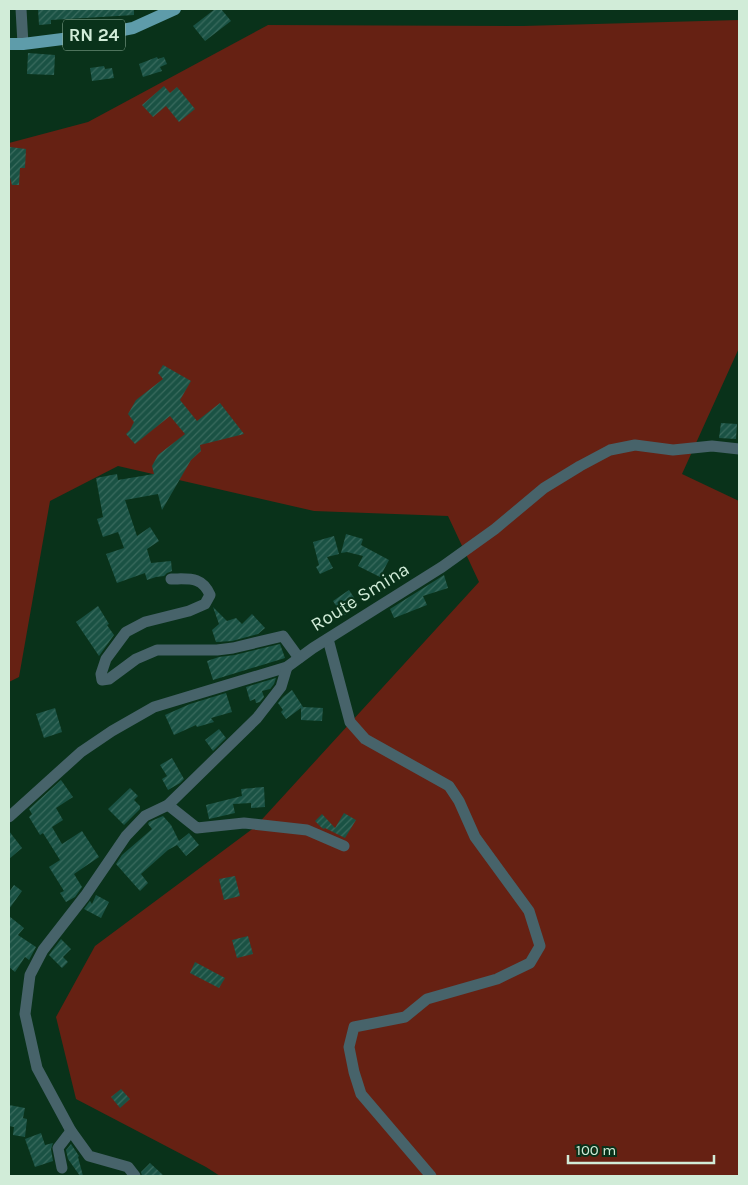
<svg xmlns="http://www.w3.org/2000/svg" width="748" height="1185" font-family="Karla,sans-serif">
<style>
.green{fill:#662113}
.building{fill:url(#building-hatch)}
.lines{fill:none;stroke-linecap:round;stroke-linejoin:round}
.minor{stroke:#47636a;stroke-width:11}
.major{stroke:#5e9caa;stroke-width:12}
.labels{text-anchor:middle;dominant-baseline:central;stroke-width:4.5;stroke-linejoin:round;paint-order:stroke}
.shield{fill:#09321a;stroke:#95b49f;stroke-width:1}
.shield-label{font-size:18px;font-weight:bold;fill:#d1ecd8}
.street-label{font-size:19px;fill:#d1ecd8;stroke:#09321a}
</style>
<defs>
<pattern id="building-hatch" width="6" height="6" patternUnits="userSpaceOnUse" patternTransform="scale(1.25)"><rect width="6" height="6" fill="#1a5244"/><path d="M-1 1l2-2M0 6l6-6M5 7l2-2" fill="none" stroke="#3a6b5e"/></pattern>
</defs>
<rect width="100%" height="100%" fill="#09321a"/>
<polygon class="green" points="739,20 739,348 682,474 739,501 739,1176 220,1176 206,1167 76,1099 56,1017 95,946 255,827 479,582 448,516 314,511 118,466 50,501 19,677 9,682 9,143 88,122 268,25 523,26"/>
<g class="building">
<polygon points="38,9 134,9 134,15 51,20 51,24 39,25"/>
<polygon points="215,9 221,9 231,21 205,41 193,26"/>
<polygon points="28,53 55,55 54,75 27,74"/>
<polygon points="157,57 158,59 164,57 167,64 160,67 162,71 143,77 139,64"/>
<polygon points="104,66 105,69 112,68 114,78 92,81 90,68"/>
<polygon points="164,86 170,93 177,87 195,109 179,122 166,106 153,117 142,105"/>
<polygon points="10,147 26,149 25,168 20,168 19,185 12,185 9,174"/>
<polygon points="163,365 191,381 180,400 197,421 220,403 244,434 200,445 201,451 191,460 162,510 158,494 125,500 137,536 150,527 159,541 147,549 151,563 171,561 172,571 167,573 164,576 156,577 147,580 145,573 117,583 106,554 124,548 118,532 103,537 97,519 103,517 96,478 117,474 118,480 154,474 152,466 158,455 185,434 170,416 135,444 126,434 130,430 134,422 128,414 136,400 163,379 158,373"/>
<polygon points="721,423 737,424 736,439 719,438"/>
<polygon points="346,534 363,539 361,545 389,560 380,577 358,566 363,556 347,552 341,553"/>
<polygon points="334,536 339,554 327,557 333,568 320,574 316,567 319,565 313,542"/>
<polygon points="444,575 448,588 423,596 427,605 394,618 390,609"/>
<polygon points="349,590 359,605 343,616 333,601"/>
<polygon points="98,606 109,624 107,625 114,635 99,656 76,622"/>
<polygon points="213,607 227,621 236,618 242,624 252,614 265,628 258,634 232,641 216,642 212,630 219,624"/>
<polygon points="280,644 285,658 213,680 207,661 219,657 235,655"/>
<polygon points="276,678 274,684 270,689 262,691 264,697 260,702 256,703 255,699 250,701 246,687"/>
<polygon points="292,690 303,707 323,708 322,721 301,720 301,708 286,719 281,712 283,710 278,703 283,697"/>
<polygon points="226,693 232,712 211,718 214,722 197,727 196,725 174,735 165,715 190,704"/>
<polygon points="55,708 62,732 44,738 36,714"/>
<polygon points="219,729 226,738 213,751 205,740"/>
<polygon points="172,758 184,779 180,783 168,790 162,779 167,776 160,765"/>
<polygon points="61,780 73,797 56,808 63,820 52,827 62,844 82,831 99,857 74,874 82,887 75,897 66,902 60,893 64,891 49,867 60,860 43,833 40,835 29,817 32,814 29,809"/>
<polygon points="264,787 265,807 251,808 251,803 233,804 235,813 209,819 206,805 242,796 241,789"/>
<polygon points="130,788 138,796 134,800 140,806 140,809 124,825 108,809"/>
<polygon points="344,813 356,820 345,838 325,828 324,829 322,828 315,821 322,814 335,828"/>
<polygon points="163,816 171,825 179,841 189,833 199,845 186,856 177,845 168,850 141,874 148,883 140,891 116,864 122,855 152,829 148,824 149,822"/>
<polygon points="9,831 22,848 9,859"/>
<polygon points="235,876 240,896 224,900 219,879"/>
<polygon points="14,885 22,891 9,909 9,892"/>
<polygon points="96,895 109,902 101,918 84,909 90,901 92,904"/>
<polygon points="9,916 24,928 18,935 36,947 29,960 25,957 15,972 9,967"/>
<polygon points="248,936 253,954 237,958 232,940"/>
<polygon points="61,939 71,949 63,957 68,962 62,968 49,955"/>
<polygon points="195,962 225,978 219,988 190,973"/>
<polygon points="121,1089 130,1099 120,1108 111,1097"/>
<polygon points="9,1105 25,1108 23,1118 27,1119 25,1137 13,1135 14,1127 9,1126"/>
<polygon points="41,1133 45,1145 53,1143 51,1149 53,1161 35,1167 25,1139"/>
<polygon points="71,1144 79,1156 78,1157 83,1176 80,1176 68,1159 66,1150"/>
<polygon points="150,1163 164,1176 142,1176 141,1172"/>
</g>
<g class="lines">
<g class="minor">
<polyline points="21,9 23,44"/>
<path d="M 171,579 C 189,579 202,576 210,595 L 205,604 L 189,611 L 145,622 L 126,632 L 106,659 L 101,674 L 102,680 L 109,679 L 136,659 L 157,650 L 217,650 L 233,648 L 283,636 L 299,658"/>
<polyline points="328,639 350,722 365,739 449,786 459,801 475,837 529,911 540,946 530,963 497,979 427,999 405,1017 354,1027 349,1047 354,1072 361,1094 431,1176"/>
<polyline points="168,805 197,828 244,823 307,830 344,846"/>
<polyline points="9,817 81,752 112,731 154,707 287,667 313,648 442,567 495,529 544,488 580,466 610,450 635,445 673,450 712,446 739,449"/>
<polyline points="62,1168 58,1148 71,1131"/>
<polyline points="135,1176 128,1167 89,1156 71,1131 37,1068 25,1014 30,975 43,950 85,896 126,836 145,816 168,805 257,718 281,687 287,667"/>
</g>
<polyline class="major" points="9,44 23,44 102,34 133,28 175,9"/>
</g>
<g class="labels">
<rect class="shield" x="63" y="19.5" width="62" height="31" rx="4"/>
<g class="shield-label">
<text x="94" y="35">RN 24</text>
</g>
<g class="street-label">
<text transform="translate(360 597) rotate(-32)">Route Smina</text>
</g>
</g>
<rect width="748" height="1185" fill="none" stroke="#d1ecd8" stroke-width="20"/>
<path d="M568 1155v8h146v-8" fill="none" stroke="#d1ecd8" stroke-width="2.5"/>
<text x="576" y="1155" font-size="15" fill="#d1ecd8" stroke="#09321a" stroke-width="4" paint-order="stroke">100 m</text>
</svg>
